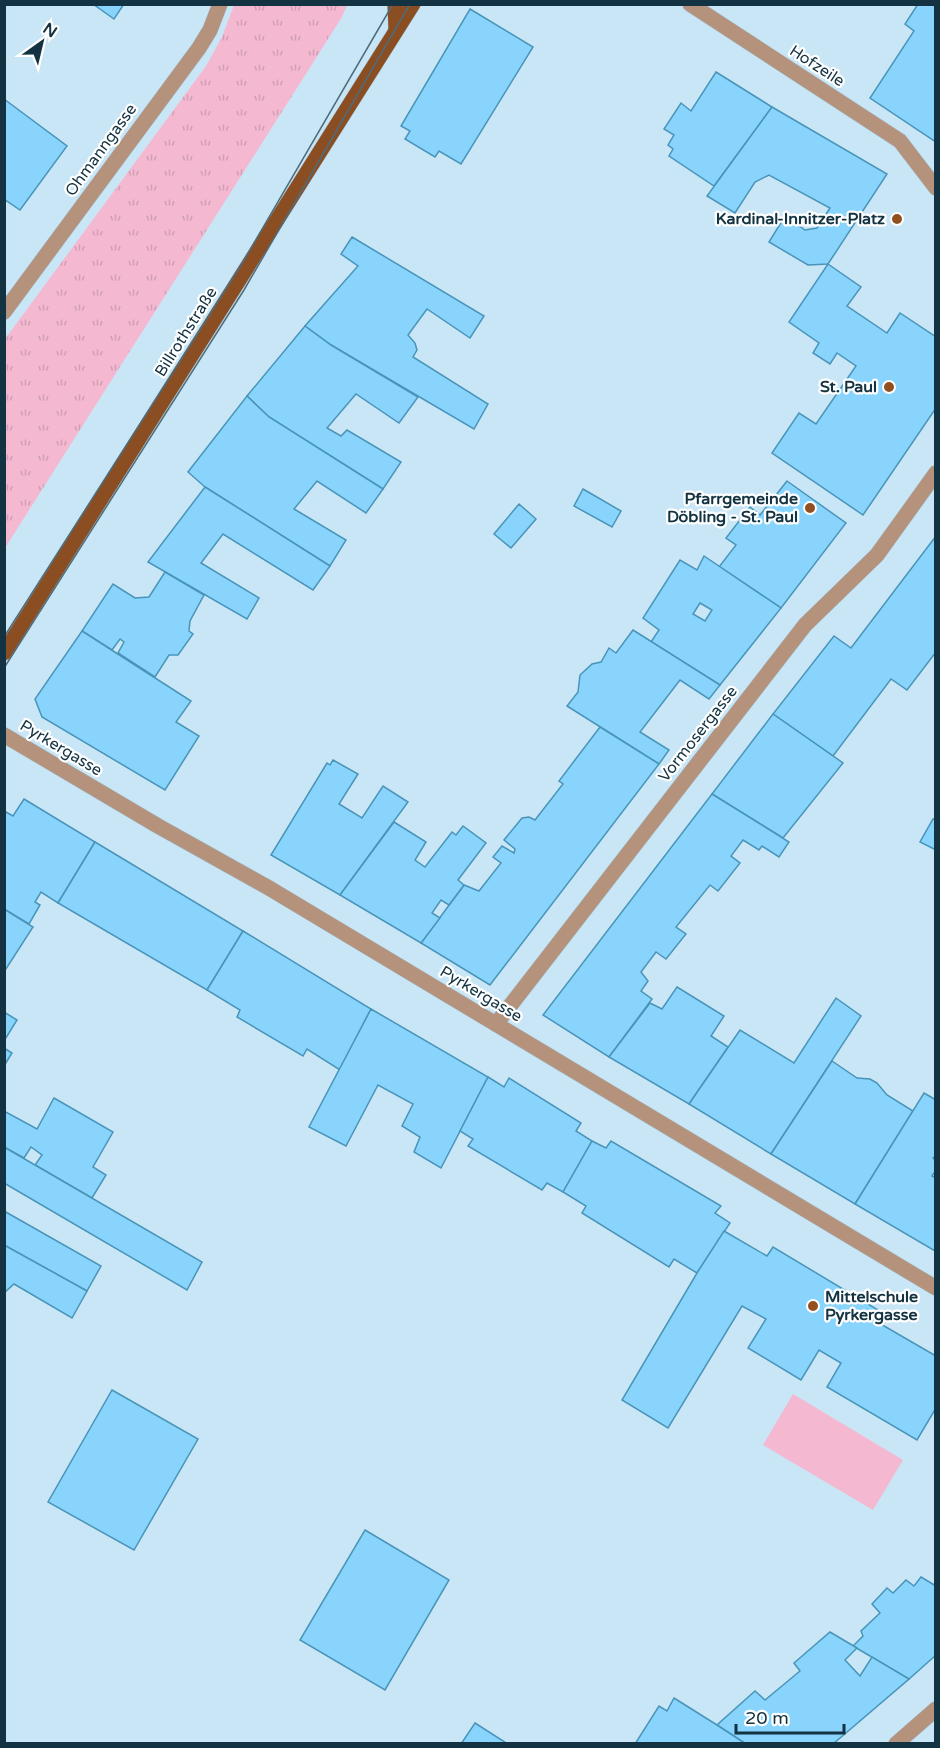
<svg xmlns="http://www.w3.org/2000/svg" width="940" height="1748" font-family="'Varela Round',sans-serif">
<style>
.park{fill:url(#park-tufts)}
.pitch{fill:#f5b8d1}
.building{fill:#88d4fc;stroke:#4994b9;stroke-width:1.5;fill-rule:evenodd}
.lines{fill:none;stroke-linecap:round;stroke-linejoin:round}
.minor-casing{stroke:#a5c2d2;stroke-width:16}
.major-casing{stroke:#a5c2d2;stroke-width:16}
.minor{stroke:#b5927c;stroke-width:15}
.major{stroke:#8b4e23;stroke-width:15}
.tram{stroke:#4d6c7c;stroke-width:1.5}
.poi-dot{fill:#925020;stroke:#fff;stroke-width:2}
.labels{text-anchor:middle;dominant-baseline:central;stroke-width:4.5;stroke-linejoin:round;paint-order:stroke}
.street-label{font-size:16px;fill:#133342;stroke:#fff}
.poi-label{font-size:16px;font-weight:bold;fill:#133342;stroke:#fff;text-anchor:end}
</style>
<defs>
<pattern id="park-tufts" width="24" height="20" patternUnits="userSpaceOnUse" patternTransform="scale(1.5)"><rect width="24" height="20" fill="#f5b8d1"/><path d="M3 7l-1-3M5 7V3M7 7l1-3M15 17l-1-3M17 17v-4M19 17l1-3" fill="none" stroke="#d19fb5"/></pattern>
</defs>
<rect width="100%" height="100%" fill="#c9e6f6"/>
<polygon class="park" points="234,5 347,5 342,17 5,548 5,339 206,66 222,37"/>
<polygon class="pitch" points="793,1394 903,1460 873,1510 763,1445"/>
<g class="building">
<polygon points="93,4 124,4 114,19"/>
<polygon points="918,4 936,4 936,142 870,98 914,31 905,24"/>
<polygon points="470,9 533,47 461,164 439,151 435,157 405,139 410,131 401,126"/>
<polygon points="716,72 772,107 714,186 669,156 673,149 668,145 674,135 664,129 681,103 691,111"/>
<polygon points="4,99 67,146 20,210 4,199"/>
<polygon points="772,107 887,174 828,264 808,265 769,242 785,216 805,230 817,228 830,208 769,175 755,182 735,213 707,196"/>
<polygon points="352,237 484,316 470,338 427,309 408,335 415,343 417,350 413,357 488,404 474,429 331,345 305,326 358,266 341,254"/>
<polygon points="828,264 861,287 847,306 887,333 900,313 936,337 936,408 863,515 772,453 799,413 816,424 856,366 837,353 830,364 813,353 819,343 789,322"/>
<polygon points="305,326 331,345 418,397 399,423 356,394 327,428 341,436 347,430 401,462 383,489 269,417 247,396"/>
<polygon points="247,396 269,417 383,489 366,513 317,481 294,509 346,540 330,566 205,487 188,472"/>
<polygon points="787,481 846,523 781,608 719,567 736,545 726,538 750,507 760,515"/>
<polygon points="205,487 330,566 313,590 223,534 201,563 259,598 247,619 148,562"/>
<polygon points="583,489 621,511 612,527 574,506"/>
<polygon points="519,504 536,519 511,548 494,534"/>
<polygon points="936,536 936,652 907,690 891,679 833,756 773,714 834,636 851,648"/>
<path d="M 704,556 L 781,608 L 720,685 L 651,642 L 659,630 L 643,618 L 680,560 L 697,570 ZM 700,603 L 712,610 L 705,621 L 693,614 Z"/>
<polygon points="165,572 204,595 190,621 189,631 193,634 178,655 169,655 155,677 118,653 124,642 120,639 112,650 82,631 113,584 135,598 149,597"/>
<polygon points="633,630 720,685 709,699 680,680 640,732 669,750 659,764 567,706 578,692 580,675 592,664 601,662 609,648 616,653"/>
<polygon points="82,631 191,701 176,722 199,736 165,790 42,717 35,699"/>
<polygon points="773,714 843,763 783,838 712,794"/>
<polygon points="600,727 659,764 490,985 421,943 464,885 479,891 501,863 493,857 502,846 514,853 515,849 504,840 522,818 529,817 535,820 563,784 559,781"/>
<polygon points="333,760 358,774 339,804 362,818 383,786 408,802 340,895 271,855 327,763 330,765"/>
<polygon points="712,794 789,842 779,857 762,846 759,850 743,840 731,856 740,863 718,891 710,885 676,927 686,934 666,959 656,952 641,972 648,981 641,991 652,999 609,1057 543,1015"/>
<polygon points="24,799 95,842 58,903 41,892 35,902 40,905 29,924 4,909 4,814 6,812 13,816"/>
<polygon points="933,819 936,820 936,850 920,842"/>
<polygon points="394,822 426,842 415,860 425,867 452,832 456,835 463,826 486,843 458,880 464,885 449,905 441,900 432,913 440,918 421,943 340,895"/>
<polygon points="95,842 243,931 207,990 58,903"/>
<polygon points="4,909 33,927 4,972"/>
<polygon points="243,931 371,1009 340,1070 307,1049 303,1056 237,1017 240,1010 207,990"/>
<polygon points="677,987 724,1016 711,1036 728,1047 689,1104 609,1057 650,1003 662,1009"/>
<polygon points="836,998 861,1016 771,1154 689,1104 740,1030 794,1063"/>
<polygon points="371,1009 488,1077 441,1168 414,1152 420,1137 402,1126 413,1104 378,1085 346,1146 309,1127"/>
<polygon points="4,1012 17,1020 4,1041"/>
<polygon points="4,1048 12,1053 4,1066"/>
<polygon points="832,1061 857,1078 870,1079 877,1083 887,1095 913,1111 855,1204 771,1154"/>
<polygon points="488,1077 504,1087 509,1078 581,1123 576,1131 592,1141 563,1192 547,1183 542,1190 468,1146 473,1139 460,1131"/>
<polygon points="924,1093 936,1100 936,1155 933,1158 936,1161 936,1170 932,1176 936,1178 935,1251 855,1204"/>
<polygon points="54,1098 113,1132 93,1167 106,1175 92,1198 35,1165 42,1155 31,1147 24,1158 4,1147 4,1111 37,1129"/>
<polygon points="592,1141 606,1148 611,1141 721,1206 715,1213 730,1223 697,1273 674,1259 669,1267 582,1213 586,1206 563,1192"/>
<polygon points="4,1147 202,1262 187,1290 4,1183"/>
<polygon points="4,1211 101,1266 87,1291 4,1245"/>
<polygon points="724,1231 767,1256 773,1247 878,1310 872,1319 936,1356 936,1408 917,1440 827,1387 841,1363 819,1350 801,1380 748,1348 766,1319 742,1306 668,1428 622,1400 697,1273"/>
<polygon points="4,1245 87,1291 72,1318 14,1284 4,1293"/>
<polygon points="112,1390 198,1439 134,1550 48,1502"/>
<polygon points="365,1530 449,1580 385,1690 300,1640"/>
<polygon points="921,1577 936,1586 936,1655 909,1679 853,1646 863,1636 861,1631 880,1613 872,1604 887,1588 893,1593 906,1580 914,1586"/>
<polygon points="830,1632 857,1648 845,1660 860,1676 872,1657 909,1679 833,1744 746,1744 717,1725 755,1691 765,1700 800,1671 794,1663"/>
<polygon points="674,1698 717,1725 746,1744 635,1744 659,1706 667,1711"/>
<polygon points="475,1723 508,1744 461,1744"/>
</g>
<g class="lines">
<defs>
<g id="minor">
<polyline points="690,4 900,141 936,188"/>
<polyline points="4,312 199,48 210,30 220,4"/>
<polyline points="4,735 158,826 269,888 936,1288"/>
<polyline points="496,1024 805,625 877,555 936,473"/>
<polyline points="896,1744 936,1709"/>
</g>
<g id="major">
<polyline points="395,4 396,30"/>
<polyline points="4,653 413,4"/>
</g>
</defs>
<use href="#minor" class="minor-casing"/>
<use href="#major" class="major-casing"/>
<use href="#minor" class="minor"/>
<use href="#major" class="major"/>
<g class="tram">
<polyline points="4,637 240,267 393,4"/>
<polyline points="4,668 244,290 410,4"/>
</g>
</g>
<g class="poi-dot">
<circle cx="897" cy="219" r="6"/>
<circle cx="889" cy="387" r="6"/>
<circle cx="810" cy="508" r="6"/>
<circle cx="813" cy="1306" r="6"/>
</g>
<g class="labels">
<g class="street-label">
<text transform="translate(817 66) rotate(33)">Hofzeile</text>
<text transform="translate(101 150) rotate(-54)">Ohmanngasse</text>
<text transform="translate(186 332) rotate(-58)">Billrothstraße</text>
<text transform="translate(698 734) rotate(-52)">Vormosergasse</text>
<text transform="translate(61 748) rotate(31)">Pyrkergasse</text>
<text transform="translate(481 994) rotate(31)">Pyrkergasse</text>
</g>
<g class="poi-label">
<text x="885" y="219">Kardinal-Innitzer-Platz</text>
<text x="877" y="387">St. Paul</text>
<text x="798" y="499">Pfarrgemeinde<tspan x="798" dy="18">Döbling - St. Paul</tspan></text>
<text x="825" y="1297" text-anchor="start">Mittelschule<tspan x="825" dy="18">Pyrkergasse</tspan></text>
</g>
</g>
<rect width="940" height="1748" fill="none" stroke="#133342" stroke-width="12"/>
<g transform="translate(42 42) rotate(34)" stroke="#ffffff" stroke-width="4.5" paint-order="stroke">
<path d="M0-4.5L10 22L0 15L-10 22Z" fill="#133342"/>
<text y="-9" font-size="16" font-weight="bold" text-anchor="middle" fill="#133342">N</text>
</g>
<path d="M736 1724v9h108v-9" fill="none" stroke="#133342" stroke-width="3"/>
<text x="745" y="1724" font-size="18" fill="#133342" stroke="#ffffff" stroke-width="4.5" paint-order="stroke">20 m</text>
</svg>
